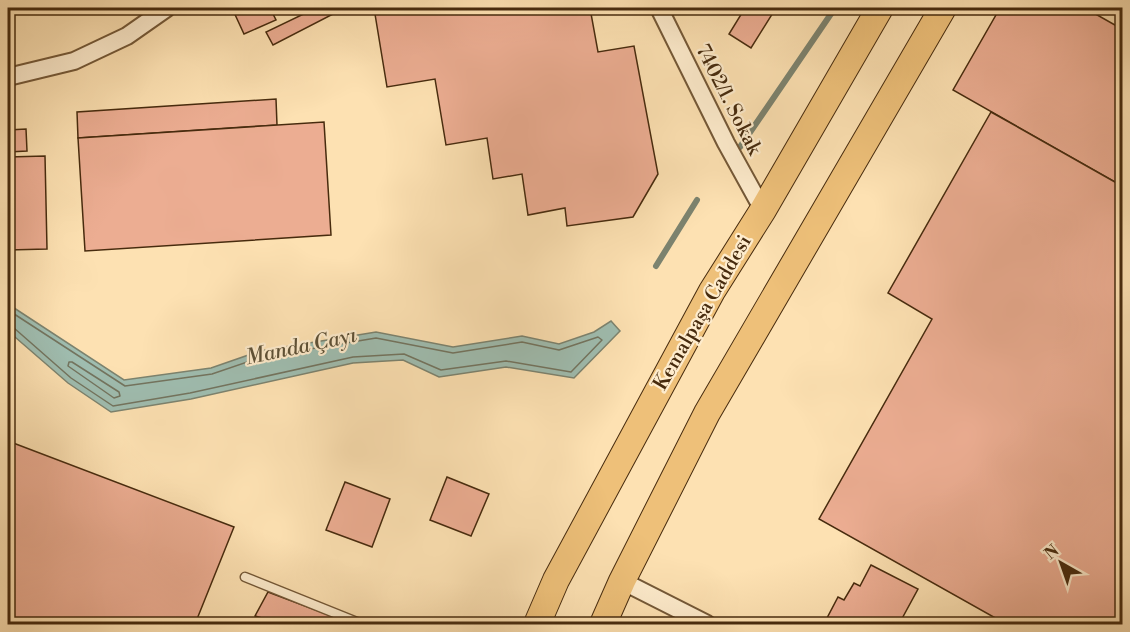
<svg xmlns="http://www.w3.org/2000/svg" width="1130" height="632" font-family="'Libre Bodoni',serif">
<style>
.water{fill:#9fbdb0;stroke:#7c836f;stroke-width:1.5}
.lines{fill:none;stroke-linecap:round;stroke-linejoin:round}
.shore{stroke:#73745f;stroke-width:1.5}
.stream{stroke:#7c836f;stroke-width:6}
.building{fill:#ecad92;stroke:#472b0e;stroke-width:1.5}
.lane-casing{stroke:#745837;stroke-width:11}
.street-casing{stroke:#745837;stroke-width:20}
.primary-casing{stroke:#472b0e;stroke-width:28}
.lane{stroke:#feeccd;stroke-width:8}
.street{stroke:#feeccd;stroke-width:16}
.primary{stroke:#eec079;stroke-width:26}
.labels{text-anchor:middle;dominant-baseline:central;stroke-width:4.5;stroke-linejoin:round;paint-order:stroke}
.street-label{font-size:20px;fill:#472b0e;stroke:#feeccd}
.water-label{font-size:21px;font-style:italic;fill:#5d5036;stroke:#feeccd}
</style>
<rect width="100%" height="100%" fill="#fde1b2"/>
<filter id="stains"><feTurbulence type="fractalNoise" baseFrequency=".00333" numOctaves="4"/><feColorMatrix values="0 0 0 0 .2 0 0 0 0 .09 0 0 0 0 .02 0 0 0 .5 -.17"/></filter>
<radialGradient id="worn" r=".72"><stop offset=".6" stop-color="#630" stop-opacity="0"/><stop offset="1" stop-color="#630" stop-opacity=".3"/></radialGradient>
<polygon class="water" points="8,304 124,380 211,368 260,351 376,332 453,347 522,336 559,344 594,332 611,321 620,331 574,378 506,367 439,377 403,360 353,363 191,399 111,412 68,383 8,331"/>
<g class="lines">
<g class="shore">
<polyline points="8,310 125,386 212,374 262,357 376,338 453,353 522,342 559,350 598,337 602,340 571,372 506,361 441,370 404,354 353,357 190,393 113,406 71,378 14,328 8,327"/>
<polygon points="69,362 72,362 119,392 120,396 114,398 68,366"/>
</g>
<g class="stream">
<polyline points="740,147 835,8"/>
<polyline points="656,266 697,200"/>
</g>
</g>
<g class="building">
<polygon points="232,8 270,8 276,20 244,34"/>
<polygon points="316,8 334,8 337,12 273,45 266,32"/>
<polygon points="374,8 590,8 598,52 634,46 658,174 633,217 567,226 565,208 528,215 522,174 493,179 487,138 446,145 435,79 387,87"/>
<polygon points="745,8 776,8 751,48 729,34"/>
<polygon points="1000,8 1085,8 1122,29 1122,186 953,90"/>
<polygon points="276,99 277,125 78,138 77,112"/>
<polygon points="991,112 1122,186 1122,624 1006,624 819,519 932,319 888,293"/>
<polygon points="324,122 331,235 85,251 78,138"/>
<polygon points="26,129 27,151 8,152 8,130"/>
<polygon points="45,156 47,249 8,250 8,157"/>
<polygon points="8,441 234,527 195,624 8,624"/>
<polygon points="447,477 489,494 471,536 430,520"/>
<polygon points="345,482 390,499 372,547 326,530"/>
<polygon points="871,565 918,589 899,624 835,624 826,620 838,597 844,600 854,583 860,586"/>
<polygon points="268,592 353,624 283,624 255,616"/>
</g>
<g class="lines">
<defs>
<polyline id="lane" points="245,577 362,624"/>
<g id="street">
<polyline points="659,8 726,143 763,210"/>
<polyline points="8,77 74,61 127,36 167,8"/>
<polyline points="622,581 707,624"/>
</g>
<g id="primary">
<polyline points="537,624 556,580 712,291 763,210 880,8"/>
<polyline points="603,624 622,581 707,413 943,8"/>
</g>
</defs>
<use href="#lane" class="lane-casing"/>
<use href="#street" class="street-casing"/>
<use href="#primary" class="primary-casing"/>
<use href="#lane" class="lane"/>
<use href="#street" class="street"/>
<use href="#primary" class="primary"/>
</g>
<g class="labels">
<g class="street-label">
<text transform="translate(728 100) rotate(63)">7402/1. Sokak</text>
<text transform="translate(703 313) rotate(-60)">Kemalpaşa Caddesi</text>
</g>
<g class="water-label">
<text transform="translate(301 347) rotate(-12)">Manda Çayı</text>
</g>
</g>
<rect width="1130" height="632" fill="none" stroke="#fde1b2" stroke-width="30"/>
<rect x="9" y="9" width="1112" height="614" fill="none" stroke="#472b0e" stroke-width="3"/>
<rect x="15" y="15" width="1100" height="602" fill="none" stroke="#472b0e" stroke-width="1.5"/>
<g transform="translate(1061 563) rotate(320)" stroke="#feeccd" stroke-width="4.5" paint-order="stroke">
<path d="M0-4.5L10 22L0 15L-10 22Z" fill="#472b0e"/>
<text y="-9" font-size="16" font-weight="bold" text-anchor="middle" fill="#472b0e">N</text>
</g>
<rect width="100%" height="100%" filter="url(#stains)"/>
<rect width="100%" height="100%" fill="url(#worn)"/>
</svg>
